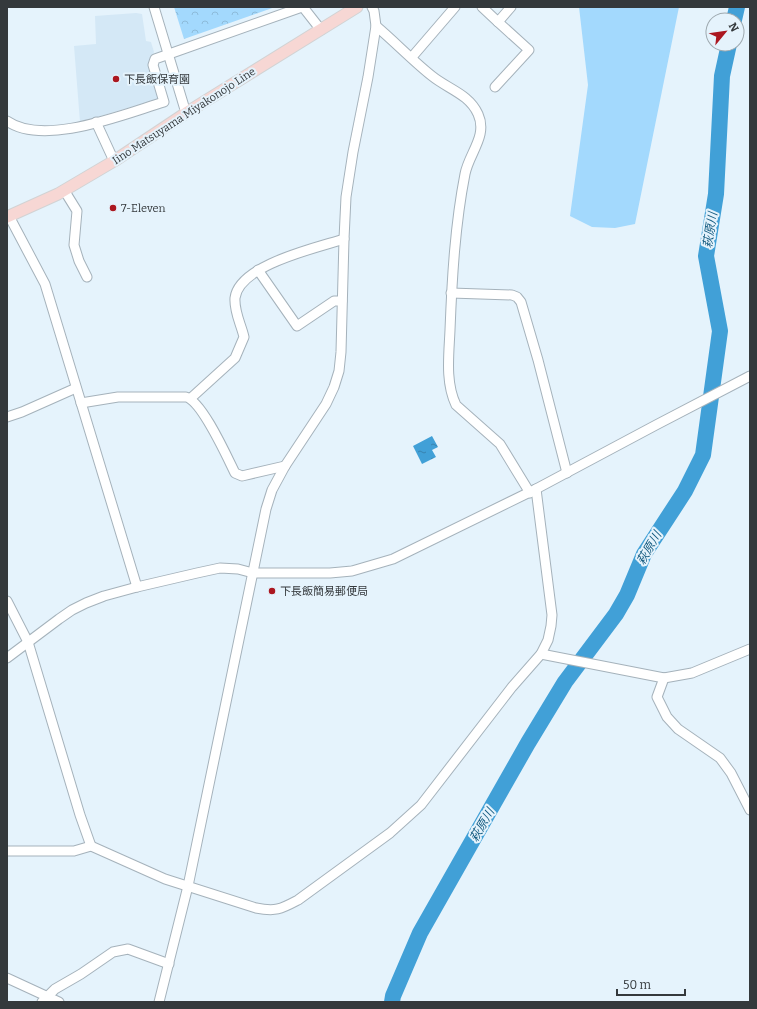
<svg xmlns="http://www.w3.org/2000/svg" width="757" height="1009" font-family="Bitter,'Noto Sans JP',serif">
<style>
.built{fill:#d4e8f6}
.grass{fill:#a3d9fd}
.park{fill:url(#park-crowns)}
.water{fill:url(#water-ripples)}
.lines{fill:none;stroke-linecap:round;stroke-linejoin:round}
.river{stroke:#41a0d7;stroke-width:16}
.minor-casing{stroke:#a5b2bb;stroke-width:11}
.major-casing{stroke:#d2d3d4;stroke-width:13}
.minor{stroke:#fff;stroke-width:9}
.major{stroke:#f7d7d4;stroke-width:11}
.poi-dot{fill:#ab1720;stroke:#e5f3fc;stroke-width:1.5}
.labels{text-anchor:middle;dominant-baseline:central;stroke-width:4;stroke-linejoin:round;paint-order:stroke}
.poi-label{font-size:11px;fill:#34393c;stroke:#e5f3fc;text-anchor:start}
.street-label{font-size:11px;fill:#34393c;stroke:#e5f3fc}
.water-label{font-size:12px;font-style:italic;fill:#145b80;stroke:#e5f3fc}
</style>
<defs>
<pattern id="park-crowns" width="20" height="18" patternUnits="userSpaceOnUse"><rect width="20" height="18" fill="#a3d9fd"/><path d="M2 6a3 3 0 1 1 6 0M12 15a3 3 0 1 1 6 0" fill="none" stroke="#8dbbda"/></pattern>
<pattern id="water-ripples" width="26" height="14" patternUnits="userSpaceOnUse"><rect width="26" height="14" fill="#41a0d7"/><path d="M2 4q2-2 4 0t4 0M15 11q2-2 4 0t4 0" fill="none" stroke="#3783b0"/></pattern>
</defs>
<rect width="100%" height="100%" fill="#e5f3fc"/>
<polygon class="built" points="136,13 142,14 146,41 151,42 154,52 150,61 160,97 158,99 80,122 74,46 96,44 95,16"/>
<polygon class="grass" points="579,7 679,7 635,224 615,228 592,227 570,216 588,85"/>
<polygon class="park" points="174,7 275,7 184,39"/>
<polygon class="water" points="432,436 438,447 432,450 436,457 422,464 413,446"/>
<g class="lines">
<g class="river">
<polyline points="734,20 737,7"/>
<polyline points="392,1002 393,996 420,933 528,743 565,682 616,614 627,595 644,554 685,491 703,455 720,331 706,256 716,194 722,76 729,44"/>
</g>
<defs>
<g id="minor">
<polyline points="154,7 186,113"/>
<polyline points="303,7 321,30"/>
<polyline points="482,7 498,22 511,7"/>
<path d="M 376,26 C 395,42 413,61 432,76 C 448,89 469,94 478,114 C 488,136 469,153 465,174 C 455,225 452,278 450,330 C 449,354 445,382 456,405 L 500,444 L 530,493"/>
<polyline points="412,57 455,7"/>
<polyline points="495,87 529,50 498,22"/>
<path d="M 7,121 C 44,147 124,114 164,102 L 153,65 L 155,59 L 302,7"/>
<polyline points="96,122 114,161"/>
<polyline points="64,190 77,211 74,245 79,261 87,277"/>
<polyline points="9,216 45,284 137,587"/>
<polyline points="258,270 297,326 334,301 342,301"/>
<polyline points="451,293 512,295 517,297 521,302 538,360 567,473"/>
<path d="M 191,398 L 235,358 L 244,337 C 241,324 234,312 235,298 C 239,265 316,248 344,239"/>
<path d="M 81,403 L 118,397 L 186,397 C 202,401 227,457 235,473 L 242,476 L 285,466"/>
<polyline points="7,417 22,412 76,388"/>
<polyline points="7,601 28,642 80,815 91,846"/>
<polyline points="541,654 664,678 692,673 750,649"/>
<polyline points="7,658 59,619 72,610 86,603 104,596 137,587 197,573 220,568 238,569 253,573 330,573 352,571 393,559 536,489 656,425 750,376"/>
<polyline points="664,678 657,697 667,717 678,729 720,758 731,773 750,810"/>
<path d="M 7,851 L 74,851 L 91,846 L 165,879 L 256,908 C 276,912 281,909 298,900 L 390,833 L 421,805 L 512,687 L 541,654 L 548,640 L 551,626 L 552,615 L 536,489"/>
<polyline points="7,978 59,1002"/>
<polyline points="42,1002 55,989 81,974 113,952 128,949 169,964"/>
<polyline points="159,1002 188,886 266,509 272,490 285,466 326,404 334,387 339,371 341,352 344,239 346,197 353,152 368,77 376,26 374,11 372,7"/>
</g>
<polyline id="major" points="7,217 58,194 114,161 186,113 357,7"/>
</defs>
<use href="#minor" class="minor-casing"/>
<use href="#major" class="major-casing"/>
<use href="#minor" class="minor"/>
<use href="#major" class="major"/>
</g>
<g class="poi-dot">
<circle cx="116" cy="79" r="4"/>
<circle cx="113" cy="208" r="4"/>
<circle cx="272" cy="591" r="4"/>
</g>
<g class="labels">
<g class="poi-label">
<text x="124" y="79">下長飯保育園</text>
<text x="121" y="208">7-Eleven</text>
<text x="280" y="591">下長飯簡易郵便局</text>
</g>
<g class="street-label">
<text transform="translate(184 116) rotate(-33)">Iino Matsuyama Miyakonojo Line</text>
</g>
<g class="water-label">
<text transform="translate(710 230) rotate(-81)">萩原川</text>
<text transform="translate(649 548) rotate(-60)">萩原川</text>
<text transform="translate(482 825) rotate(-60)">萩原川</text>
</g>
</g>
<rect width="757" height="1009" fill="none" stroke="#34393c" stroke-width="16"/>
<g transform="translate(725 32) rotate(61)"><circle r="19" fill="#e5f3fc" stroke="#9ea9af"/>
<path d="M0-3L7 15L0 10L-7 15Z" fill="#ab1720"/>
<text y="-6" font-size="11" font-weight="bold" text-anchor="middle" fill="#34393c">N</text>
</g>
<path d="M617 989v6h68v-6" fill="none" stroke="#34393c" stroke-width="2"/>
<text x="623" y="989" font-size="12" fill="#34393c" stroke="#e5f3fc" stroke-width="3" paint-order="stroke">50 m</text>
</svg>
